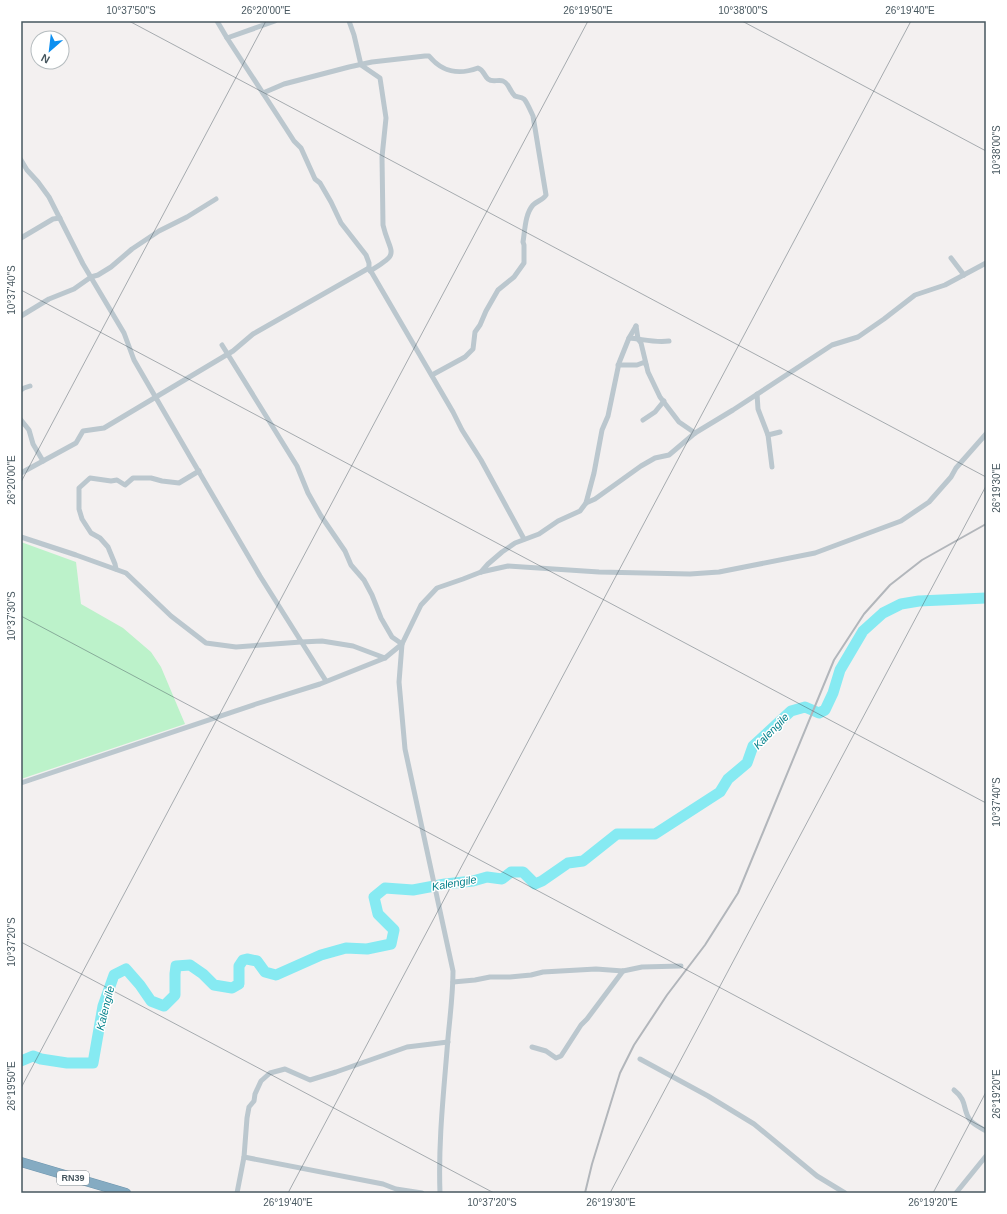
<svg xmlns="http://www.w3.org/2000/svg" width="1007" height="1214" font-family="Arial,sans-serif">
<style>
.green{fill:#bcf2ca}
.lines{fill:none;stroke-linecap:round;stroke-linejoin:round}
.river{stroke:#86eaf2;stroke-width:11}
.highway-casing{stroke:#7096ae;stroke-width:10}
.street{stroke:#bbc7ce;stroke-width:5}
.highway{stroke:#85abc2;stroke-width:9}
.rail{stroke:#b2b6bb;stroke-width:2}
.ticks{fill:none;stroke:#47575f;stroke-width:1;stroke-opacity:0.45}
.labels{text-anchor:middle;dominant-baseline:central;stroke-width:3;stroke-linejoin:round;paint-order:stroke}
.shield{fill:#fff;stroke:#7e898f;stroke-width:1}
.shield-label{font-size:9px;font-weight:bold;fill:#47575f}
.water-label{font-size:11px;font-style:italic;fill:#06838d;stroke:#fff}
.neatline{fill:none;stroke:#47575f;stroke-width:1.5}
.ticks-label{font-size:10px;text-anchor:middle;fill:#47575f}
</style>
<rect width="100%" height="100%" fill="#f3f0f0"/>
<polygon class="green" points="21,542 76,562 81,604 123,628 151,652 161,667 185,724 21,779"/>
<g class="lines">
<polyline class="river" points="21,1061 33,1056 41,1059 67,1063 93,1063 103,1006 114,975 126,969 140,985 151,1001 164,1006 175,995 175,974 176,966 190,965 203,974 214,985 232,988 239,984 239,966 243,960 247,959 257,961 265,972 276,975 321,955 346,948 367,949 391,944 394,930 378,914 374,897 385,888 413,890 445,884 473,881 487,877 502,879 511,872 523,872 535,884 542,881 568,863 583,861 617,834 655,834 720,792 728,779 747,763 753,746 791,711 805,707 819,713 825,710 833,693 840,670 863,631 883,613 901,604 919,601 986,598"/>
<defs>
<polyline id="highway" points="21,1162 126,1193"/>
</defs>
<use href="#highway" class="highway-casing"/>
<g class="street">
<polyline points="217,21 227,38 285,127 294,141 301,148 315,179 320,183 331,202 341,223 366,255 369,263 369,268 453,412 462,430 481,460 524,539"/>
<path d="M 349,21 L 354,35 L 361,65 L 380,78 L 386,118 L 382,157 L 383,225 C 390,255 402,252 370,271"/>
<polyline points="227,38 275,21"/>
<path d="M 263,93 L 284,84 L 349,67 L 372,62 L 425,56 L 429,56 C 443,73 459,75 478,68 C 484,70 484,76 488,79 C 493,83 498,79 503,81 C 509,83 510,92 515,96 C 517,97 521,97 524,99 C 527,102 531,112 533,116 L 546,195 C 543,200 537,201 533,205 C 525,214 525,230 523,242 L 524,245 L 524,263 L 514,277 L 498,290 L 486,311 L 480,325 L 475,332 L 473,349 L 465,357 L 432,375"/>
<polyline points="21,160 27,170 38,182 49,197 83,264 124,333 134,360 192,460 260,576 326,681"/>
<polyline points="21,238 53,219 60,218"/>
<polyline points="951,258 964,275"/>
<polyline points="21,316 49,299 74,289 91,277 98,275 111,267 132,249 159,231 187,217 216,199"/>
<polyline points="636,326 638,339 641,343 648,372 660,397 679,422 695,433"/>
<path d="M 629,338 C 642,339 655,343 669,341"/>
<polyline points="618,365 637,365 645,362 646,365"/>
<polyline points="21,390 24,388 30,386"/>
<polyline points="757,394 758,409 768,435 772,467"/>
<polyline points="21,420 29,430 33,444 43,461"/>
<polyline points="643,420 655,412 664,401"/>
<polyline points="768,435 780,432"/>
<polyline points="21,473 76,443 83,431 104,428 233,351 253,334 369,268"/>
<polyline points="586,503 594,473 602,430 608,416 619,363 629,338 636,326"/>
<polyline points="21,537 76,555 126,573 171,616 206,643 236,647 301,642 322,641 353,646 385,658"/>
<polyline points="116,569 115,564 108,547 100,538 91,533 82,519 79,509 79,488 90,478 111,481 117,480 125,485 133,478 151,478 162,481 179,483 199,471"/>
<polyline points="481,572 488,564 502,552 515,543 539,534 558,521 580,511 586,503 595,499 641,466 655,458 669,455 695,433 733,410 832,345 858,337 884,319 915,295 945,285 986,263"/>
<polyline points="21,783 256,704 320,684 385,658 402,644 392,637 381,618 372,595 364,580 351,565 345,551 321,516 308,493 297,466 222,345"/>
<polyline points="453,982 475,980 490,977 510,977 531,975 543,972 596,969 623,971 642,967 681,966"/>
<polyline points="532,1047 546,1051 556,1058 561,1056 581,1025 587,1019 623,971"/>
<polyline points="640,1059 708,1096 754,1124 817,1176 845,1193"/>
<path d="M 954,1090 C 968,1101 962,1109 970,1120 C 973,1124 981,1128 986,1131"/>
<polyline points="244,1157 383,1184 396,1189 422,1193"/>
<polyline points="237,1193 244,1157 247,1118 249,1107 254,1101 255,1094 261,1081 270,1073 285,1069 310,1080 336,1072 407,1047 448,1042"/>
<path d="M 440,1193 C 438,1141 444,1090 448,1038 C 450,1016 453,994 453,971 L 405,749 L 399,682 L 402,644 L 421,605 L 437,588 L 463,579 L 481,572 L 508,566 L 599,572 L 690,574 L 719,572 L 815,553 L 901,521 L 929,502 L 951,477 L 956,468 L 986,434"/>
<polyline points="956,1193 986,1156"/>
</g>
<use href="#highway" class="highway"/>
<polyline class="rail" points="585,1193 592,1164 620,1073 634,1045 667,995 705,945 738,893 834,660 864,614 890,585 922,560 986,524"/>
</g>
<path class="ticks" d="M 129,21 L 986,477M 742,21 L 986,151M 21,290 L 986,803M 21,482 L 266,21M 21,616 L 986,1129M 21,942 L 494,1193M 21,1088 L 588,21M 288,1193 L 911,21M 610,1193 L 986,486M 933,1193 L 986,1092"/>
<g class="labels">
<rect class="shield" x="57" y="1171" width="32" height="14" rx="3"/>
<g class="shield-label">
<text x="73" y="1178">RN39</text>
</g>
<g class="water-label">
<text transform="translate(771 731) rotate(-46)">Kalengile</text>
<text transform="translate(454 883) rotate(-10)">Kalengile</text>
<text transform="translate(105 1008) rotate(-76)">Kalengile</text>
</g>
</g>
<rect width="1007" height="1214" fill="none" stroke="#ffffff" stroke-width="44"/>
<g transform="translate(50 50) rotate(208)"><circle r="19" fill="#ffffff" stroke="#b5bcbf"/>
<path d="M0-3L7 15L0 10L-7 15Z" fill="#0d8ff0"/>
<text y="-6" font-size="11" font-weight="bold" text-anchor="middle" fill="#47575f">N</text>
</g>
<rect x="22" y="22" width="963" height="1170" class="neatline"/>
<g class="ticks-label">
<text x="131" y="14">10°37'50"S</text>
<text x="266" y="14">26°20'00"E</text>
<text x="588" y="14">26°19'50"E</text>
<text x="743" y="14">10°38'00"S</text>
<text x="910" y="14">26°19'40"E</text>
<text transform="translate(996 150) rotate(-90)" y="4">10°38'00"S</text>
<text transform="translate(11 290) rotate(-90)" y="4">10°37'40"S</text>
<text transform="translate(11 480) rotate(-90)" y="4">26°20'00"E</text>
<text transform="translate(996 488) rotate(-90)" y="4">26°19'30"E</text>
<text transform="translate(11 616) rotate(-90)" y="4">10°37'30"S</text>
<text transform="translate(996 802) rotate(-90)" y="4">10°37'40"S</text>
<text transform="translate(11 942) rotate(-90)" y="4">10°37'20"S</text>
<text transform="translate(11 1086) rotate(-90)" y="4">26°19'50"E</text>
<text transform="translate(996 1094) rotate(-90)" y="4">26°19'20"E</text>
<text x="288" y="1206">26°19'40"E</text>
<text x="492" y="1206">10°37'20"S</text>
<text x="611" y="1206">26°19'30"E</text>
<text x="933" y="1206">26°19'20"E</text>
</g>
</svg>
